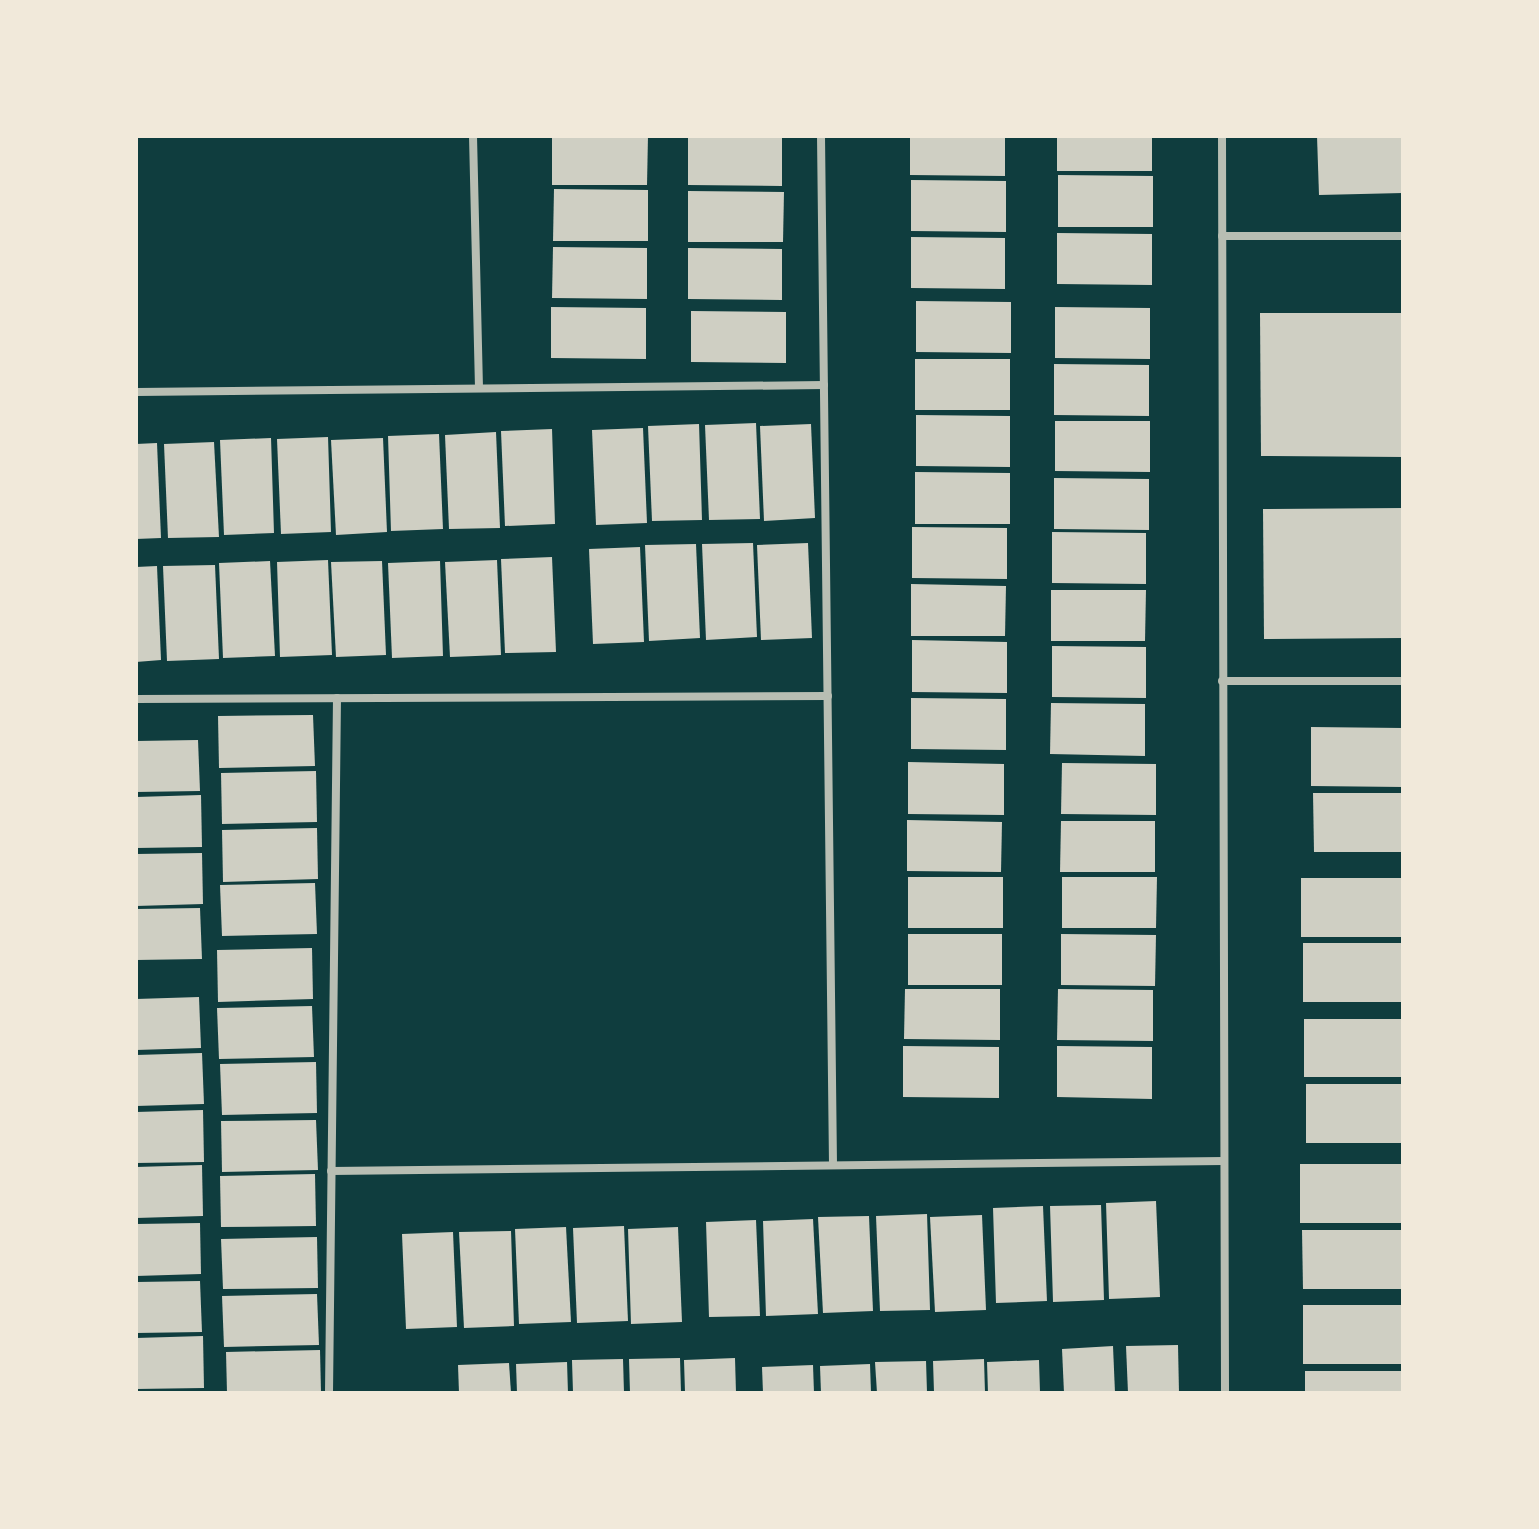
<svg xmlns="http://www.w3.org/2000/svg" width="1539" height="1529" font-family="'DejaVu Sans',sans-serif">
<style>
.building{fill:#cfcfc3}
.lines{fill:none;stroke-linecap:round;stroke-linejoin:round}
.minor{stroke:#b8beb3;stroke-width:8}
</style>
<rect width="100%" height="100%" fill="#0f3d3e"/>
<g class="building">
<polygon points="552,136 648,136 647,185 552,185"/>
<polygon points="688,136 782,136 782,186 688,185"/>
<polygon points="910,136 1005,136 1005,176 910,175"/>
<rect x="1057" y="136" width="95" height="35"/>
<polygon points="1317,136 1403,136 1403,193 1319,195"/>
<polygon points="1058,175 1153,176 1153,227 1058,227"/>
<polygon points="911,180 1006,181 1006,232 911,231"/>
<polygon points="554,189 648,190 648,241 553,241"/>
<polygon points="688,191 784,192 783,242 688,242"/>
<polygon points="1057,233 1152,234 1152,285 1057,284"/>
<polygon points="911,237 1005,238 1005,289 911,288"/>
<polygon points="553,247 647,248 647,299 552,298"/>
<polygon points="688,248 782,249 782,300 688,299"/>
<polygon points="916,301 1011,302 1011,353 916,352"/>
<polygon points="551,307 646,308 646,359 551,358"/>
<polygon points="1055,307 1150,308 1150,359 1055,358"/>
<polygon points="691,311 786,312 786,363 691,362"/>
<polygon points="1260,313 1403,313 1403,457 1261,456"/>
<rect x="915" y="359" width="95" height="51"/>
<polygon points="1054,364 1149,365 1149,416 1054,415"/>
<polygon points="916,415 1010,416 1010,467 916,466"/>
<polygon points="1055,421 1150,421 1150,472 1055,471"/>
<polygon points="756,423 760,519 709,520 705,425"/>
<polygon points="699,424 702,520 652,521 648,426"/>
<polygon points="811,424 815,518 764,521 760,426"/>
<polygon points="643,428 647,523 596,525 592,430"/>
<polygon points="552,429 555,524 505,526 501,431"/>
<polygon points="496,432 500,528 449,529 445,435"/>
<polygon points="439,434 443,529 391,531 388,436"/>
<polygon points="328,437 331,532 281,534 277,439"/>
<polygon points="271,438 274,533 224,535 220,440"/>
<polygon points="383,438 387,532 336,535 331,440"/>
<polygon points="214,442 219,537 168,538 164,444"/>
<polygon points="157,443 161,538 136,539 136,444"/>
<polygon points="915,472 1010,473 1010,524 915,524"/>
<polygon points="1054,478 1149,479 1149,530 1054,529"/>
<polygon points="1403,508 1403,638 1264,639 1263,509"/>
<polygon points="912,527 1007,528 1007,579 912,578"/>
<polygon points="1052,532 1146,533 1146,584 1052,583"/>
<polygon points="753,543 757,637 706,640 702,544"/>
<polygon points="808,543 812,638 761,640 757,545"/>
<polygon points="696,544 700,638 649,641 645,545"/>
<polygon points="640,547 644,642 593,644 589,549"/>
<polygon points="552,557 556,652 505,653 501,559"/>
<polygon points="328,560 332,655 280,657 277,562"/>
<polygon points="497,560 501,655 450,657 445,562"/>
<polygon points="270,561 275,656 223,658 219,563"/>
<polygon points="382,561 386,655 336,657 331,562"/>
<polygon points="440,561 443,656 392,658 388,563"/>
<polygon points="215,565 219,659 167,661 163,566"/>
<polygon points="157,566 161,660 136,662 136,567"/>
<polygon points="911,584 1006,586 1005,636 911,636"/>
<polygon points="1051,590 1146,590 1145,641 1051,641"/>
<polygon points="912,640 1007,642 1007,693 912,692"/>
<polygon points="1052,646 1146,647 1146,698 1052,697"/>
<polygon points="911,698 1006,699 1006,750 911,749"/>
<polygon points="1051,703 1145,704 1145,756 1050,754"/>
<polygon points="313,715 315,766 219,768 218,716"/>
<polygon points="1311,727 1403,728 1403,787 1311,786"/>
<polygon points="198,740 200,791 136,792 136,741"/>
<polygon points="908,762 1004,764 1004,815 908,814"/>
<polygon points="1062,763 1156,764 1156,815 1061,814"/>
<polygon points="316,771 317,822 222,824 221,773"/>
<polygon points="1313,793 1403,793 1403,852 1314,852"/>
<polygon points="201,795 202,847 136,848 136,797"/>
<polygon points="907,820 1002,822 1001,872 907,871"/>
<polygon points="1061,821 1155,821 1155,872 1060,872"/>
<polygon points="317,828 318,879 223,882 222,830"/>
<polygon points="202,853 203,904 136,906 136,854"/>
<rect x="908" y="877" width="95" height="51"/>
<polygon points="1062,877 1157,877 1156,928 1062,928"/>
<rect x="1301" y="878" width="102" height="59"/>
<polygon points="315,883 317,934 222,936 220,885"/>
<polygon points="200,908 202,959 136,960 136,909"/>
<rect x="908" y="934" width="94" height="51"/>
<polygon points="1061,934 1156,935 1155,986 1061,985"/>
<rect x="1303" y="943" width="100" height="59"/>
<polygon points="312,948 313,999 218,1002 217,950"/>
<polygon points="905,989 1000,989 1000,1040 904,1039"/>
<polygon points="1058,989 1153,990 1153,1041 1057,1040"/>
<polygon points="199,997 201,1048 136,1050 136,999"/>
<polygon points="312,1006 314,1057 219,1059 217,1008"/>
<rect x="1304" y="1019" width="99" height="58"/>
<polygon points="903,1046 999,1047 999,1098 903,1097"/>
<polygon points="1057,1046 1152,1047 1152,1099 1057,1097"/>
<polygon points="202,1053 204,1104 136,1106 136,1055"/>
<polygon points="316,1062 317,1113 222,1115 220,1064"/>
<rect x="1306" y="1084" width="97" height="59"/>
<polygon points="203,1110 204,1162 136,1163 136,1112"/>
<polygon points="316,1120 318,1170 222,1172 221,1121"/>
<rect x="1300" y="1164" width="103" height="59"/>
<polygon points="202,1165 203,1216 136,1218 136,1167"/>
<polygon points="315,1174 316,1226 221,1227 220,1176"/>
<polygon points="1156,1201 1160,1297 1109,1299 1106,1203"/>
<polygon points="1101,1205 1104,1300 1053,1302 1050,1206"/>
<polygon points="1043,1206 1047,1301 996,1303 993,1208"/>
<polygon points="927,1214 930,1310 880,1311 876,1216"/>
<polygon points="982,1215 986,1310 935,1312 930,1217"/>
<polygon points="869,1216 873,1311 823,1313 818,1217"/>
<polygon points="813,1219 818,1314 766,1316 763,1221"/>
<polygon points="756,1220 760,1316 709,1317 706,1222"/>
<polygon points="200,1223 201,1274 136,1276 136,1224"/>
<polygon points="624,1226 628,1321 577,1323 573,1228"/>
<polygon points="566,1227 571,1322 519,1324 515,1229"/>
<polygon points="678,1227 682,1322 631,1324 628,1229"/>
<polygon points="1302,1230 1403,1230 1403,1289 1303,1289"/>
<polygon points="511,1231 514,1326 464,1328 459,1232"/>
<polygon points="453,1232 457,1327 406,1329 402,1234"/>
<polygon points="317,1237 318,1288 223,1289 221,1239"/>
<polygon points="200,1281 202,1332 136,1333 136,1282"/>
<polygon points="317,1294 319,1345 224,1347 222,1296"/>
<rect x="1303" y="1305" width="100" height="59"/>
<polygon points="203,1336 204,1388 136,1389 136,1338"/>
<polygon points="1178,1345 1179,1393 1128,1393 1126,1346"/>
<polygon points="1113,1346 1115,1393 1064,1393 1062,1349"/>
<polygon points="320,1350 321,1393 227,1393 226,1352"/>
<polygon points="680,1358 681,1393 630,1393 629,1359"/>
<polygon points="735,1358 736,1393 685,1393 684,1360"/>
<polygon points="623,1359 624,1393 573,1393 572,1360"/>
<polygon points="984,1359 985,1393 934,1393 933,1361"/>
<polygon points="1039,1360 1040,1393 988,1393 987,1362"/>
<polygon points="926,1361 927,1393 877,1393 875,1362"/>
<polygon points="567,1362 568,1393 517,1393 516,1364"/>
<polygon points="509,1363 511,1393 459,1393 458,1365"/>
<polygon points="870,1364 871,1393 821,1393 820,1366"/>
<polygon points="813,1365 814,1393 763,1393 762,1367"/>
<rect x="1305" y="1371" width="98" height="22"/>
</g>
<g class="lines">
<g class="minor">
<polyline points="473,136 479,388"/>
<polyline points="821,136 833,1165"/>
<polyline points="1222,136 1225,1393"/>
<polyline points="1222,236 1403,236"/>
<polyline points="136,392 824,385"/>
<polyline points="1222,681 1403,681"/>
<polyline points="136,699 828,696"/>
<polyline points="331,1171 1224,1161"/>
<polyline points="329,1393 337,698"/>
</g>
</g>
<rect width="1539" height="1529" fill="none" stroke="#f1e9da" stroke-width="276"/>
</svg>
